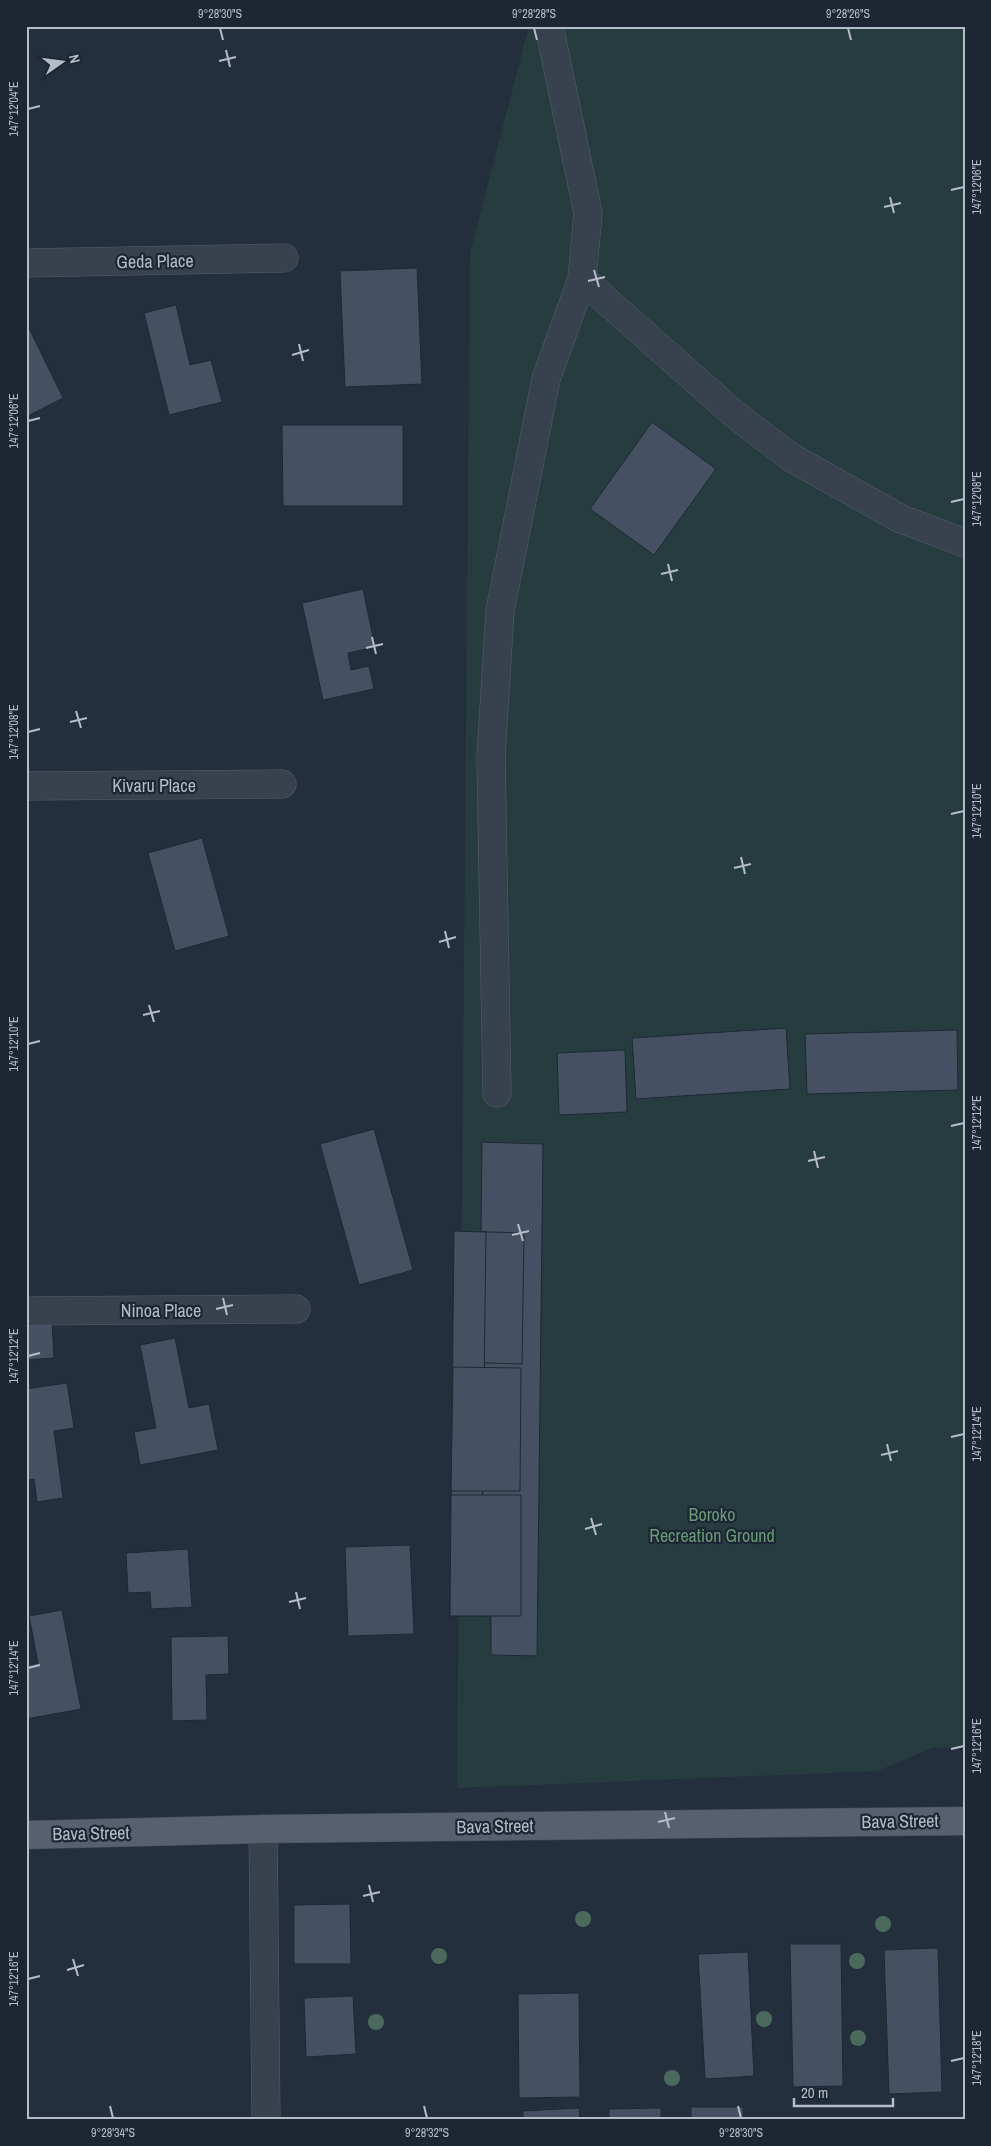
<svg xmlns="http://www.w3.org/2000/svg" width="991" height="2146" font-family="'Archivo Narrow',sans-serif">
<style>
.green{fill:#263c3f}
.building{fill:#455162;stroke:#1f2835}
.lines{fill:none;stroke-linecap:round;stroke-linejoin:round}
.minor-casing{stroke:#565f6c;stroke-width:29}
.major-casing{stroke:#414a57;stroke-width:29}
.minor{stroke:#38414e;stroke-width:28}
.major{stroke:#56606e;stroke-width:28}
.tree{fill:#4b6a5d}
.ticks{fill:none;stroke:#b4bcc9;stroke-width:2}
.labels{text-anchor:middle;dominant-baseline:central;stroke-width:4.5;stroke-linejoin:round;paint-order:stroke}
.street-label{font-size:18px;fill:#b4bcc9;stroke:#1d2633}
.park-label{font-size:18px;fill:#6b9a76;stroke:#1d2633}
.neatline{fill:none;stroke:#b4bcc9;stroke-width:2}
.ticks-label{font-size:12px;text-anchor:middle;fill:#b4bcc9}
</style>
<rect width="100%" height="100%" fill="#242f3e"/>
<polygon class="green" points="529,26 965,26 965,1747 933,1748 877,1771 457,1788 470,253"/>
<g class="building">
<polygon points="417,268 422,384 345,387 340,271"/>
<polygon points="176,305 190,365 211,360 222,402 169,415 144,313"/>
<polygon points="27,324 63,398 26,417 26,324"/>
<polygon points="652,422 716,469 654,555 590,509"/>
<polygon points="282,425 403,425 403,506 283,506"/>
<polygon points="363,589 375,647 348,653 351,670 369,666 374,689 323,700 302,603"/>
<polygon points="202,838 229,936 175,951 148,853"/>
<polygon points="786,1028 790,1089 636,1099 632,1038"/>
<polygon points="957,1030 958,1090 807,1094 805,1034"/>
<polygon points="625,1050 627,1112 559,1115 557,1053"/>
<polygon points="374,1129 413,1270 359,1285 320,1144"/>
<polygon points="482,1142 543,1144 537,1656 491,1655 491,1617 481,1616 486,1232 481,1232"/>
<polygon points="454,1231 524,1233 522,1364 453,1362"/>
<polygon points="454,1231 486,1232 481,1616 450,1616"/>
<polygon points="52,1323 54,1358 26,1360 26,1324"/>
<polygon points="175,1338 189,1408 209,1404 218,1450 140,1465 134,1432 156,1428 140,1345"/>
<polygon points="453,1367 521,1368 520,1491 451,1491"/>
<polygon points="67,1383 74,1428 54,1431 63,1498 37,1502 34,1479 26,1480 26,1389"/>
<polygon points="451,1495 521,1495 521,1616 450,1616"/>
<polygon points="410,1545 414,1634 348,1636 345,1547"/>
<polygon points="188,1549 192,1607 151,1609 150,1592 128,1593 126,1553"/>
<polygon points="62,1610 81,1709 26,1719 26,1666 38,1663 29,1616"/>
<polygon points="228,1636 229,1674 206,1675 207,1720 172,1721 171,1637"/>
<polygon points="350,1904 351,1964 294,1964 294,1905"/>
<polygon points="790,1944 841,1944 843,2086 793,2087"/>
<polygon points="938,1948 942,2092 889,2094 884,1950"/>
<polygon points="748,1952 754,2076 705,2079 698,1954"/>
<polygon points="579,1993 580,2097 519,2098 518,1994"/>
<polygon points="353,1996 356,2054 306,2057 304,1998"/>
<rect x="691" y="2107" width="52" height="13"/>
<polygon points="579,2108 580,2120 523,2120 523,2111"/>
<polygon points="661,2108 661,2120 609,2120 609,2109"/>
<polygon points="798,2118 874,2120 798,2120"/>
</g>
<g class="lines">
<defs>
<g id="minor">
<polyline points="549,26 588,213 582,279 733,413 792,458 901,519 965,543"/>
<polyline points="26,263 284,258"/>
<polyline points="26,786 282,784"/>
<polyline points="497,1093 491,756 500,611 546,379 582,279"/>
<polyline points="26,1311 296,1309"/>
<polyline points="263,1829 266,2120"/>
</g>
<polyline id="major" points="26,1835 263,1829 965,1821"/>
</defs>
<use href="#minor" class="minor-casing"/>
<use href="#major" class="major-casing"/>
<use href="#minor" class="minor"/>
<use href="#major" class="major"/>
</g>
<g class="tree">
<circle cx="583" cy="1919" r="8"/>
<circle cx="883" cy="1924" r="8"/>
<circle cx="439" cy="1956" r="8"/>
<circle cx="857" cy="1961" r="8"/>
<circle cx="764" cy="2019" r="8"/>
<circle cx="376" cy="2022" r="8"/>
<circle cx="858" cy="2038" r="8"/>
<circle cx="672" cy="2078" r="8"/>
</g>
<path class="ticks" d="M 220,28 L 223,40M 534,28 L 537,40M 848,28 L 851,40M 226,50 L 230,67M 219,61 L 236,57M 28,109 L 40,106M 951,190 L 964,187M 890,197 L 894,213M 884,207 L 901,203M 594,270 L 599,287M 588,281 L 605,277M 299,344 L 303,361M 292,355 L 309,350M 28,421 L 40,418M 951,502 L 964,499M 668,564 L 672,581M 661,574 L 678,570M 372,637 L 376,654M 366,648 L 383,644M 76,711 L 81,728M 70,722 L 87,718M 28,732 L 40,729M 951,814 L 964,811M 741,857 L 745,874M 734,868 L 751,864M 445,931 L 449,948M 439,942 L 456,937M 149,1005 L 154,1022M 143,1015 L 160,1011M 28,1044 L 40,1041M 951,1126 L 964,1123M 814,1151 L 818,1168M 808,1161 L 825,1157M 518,1224 L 523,1241M 512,1235 L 529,1231M 223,1298 L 227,1315M 216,1309 L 233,1305M 28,1356 L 40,1353M 951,1437 L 964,1434M 887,1444 L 891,1461M 881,1455 L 898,1451M 591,1518 L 596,1535M 585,1529 L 602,1524M 296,1592 L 300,1609M 289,1602 L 306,1598M 28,1668 L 40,1665M 951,1749 L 964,1746M 665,1812 L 669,1828M 658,1822 L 675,1818M 369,1885 L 373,1902M 363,1896 L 380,1892M 73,1959 L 78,1976M 67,1970 L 84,1965M 28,1979 L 40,1976M 951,2061 L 964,2058M 110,2106 L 113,2118M 424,2106 L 427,2118M 738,2106 L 741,2118"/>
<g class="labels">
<g class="street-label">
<text transform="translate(155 261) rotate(-1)">Geda Place</text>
<text x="154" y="785">Kivaru Place</text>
<text x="161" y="1310">Ninoa Place</text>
<text transform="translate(900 1821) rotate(-1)">Bava Street</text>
<text transform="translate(495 1826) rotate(-1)">Bava Street</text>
<text transform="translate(91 1833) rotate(-1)">Bava Street</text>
</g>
<g class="park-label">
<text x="712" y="1514">Boroko<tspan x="712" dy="21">Recreation Ground</tspan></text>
</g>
</g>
<rect width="991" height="2146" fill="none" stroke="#1d2633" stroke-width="55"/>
<g transform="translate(62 62) rotate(76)" stroke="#1d2633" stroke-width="4" paint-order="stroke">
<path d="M0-4L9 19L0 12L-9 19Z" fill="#b4bcc9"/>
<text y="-8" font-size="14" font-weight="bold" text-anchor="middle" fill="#b4bcc9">N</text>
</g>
<path d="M794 2098v8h99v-8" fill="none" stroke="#b4bcc9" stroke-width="2.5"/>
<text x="801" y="2098" font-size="15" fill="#b4bcc9" stroke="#1d2633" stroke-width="4" paint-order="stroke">20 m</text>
<rect x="28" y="28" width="936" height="2090" class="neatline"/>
<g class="ticks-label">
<text x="220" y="18">9°28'30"S</text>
<text x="534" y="18">9°28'28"S</text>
<text x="848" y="18">9°28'26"S</text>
<text transform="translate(14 109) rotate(-90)" y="4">147°12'04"E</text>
<text transform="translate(977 187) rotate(-90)" y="4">147°12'06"E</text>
<text transform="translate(14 421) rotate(-90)" y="4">147°12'06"E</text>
<text transform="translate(977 499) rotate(-90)" y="4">147°12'08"E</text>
<text transform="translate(14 732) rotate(-90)" y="4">147°12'08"E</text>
<text transform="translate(977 811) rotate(-90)" y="4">147°12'10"E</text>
<text transform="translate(14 1044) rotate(-90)" y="4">147°12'10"E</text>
<text transform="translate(977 1123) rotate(-90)" y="4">147°12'12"E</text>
<text transform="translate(14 1356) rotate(-90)" y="4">147°12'12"E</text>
<text transform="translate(977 1434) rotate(-90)" y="4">147°12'14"E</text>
<text transform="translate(14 1668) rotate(-90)" y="4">147°12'14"E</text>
<text transform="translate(977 1746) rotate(-90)" y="4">147°12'16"E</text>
<text transform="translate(14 1979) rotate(-90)" y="4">147°12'16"E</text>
<text transform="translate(977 2058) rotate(-90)" y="4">147°12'18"E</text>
<text x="113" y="2137">9°28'34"S</text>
<text x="427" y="2137">9°28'32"S</text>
<text x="741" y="2137">9°28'30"S</text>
</g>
</svg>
